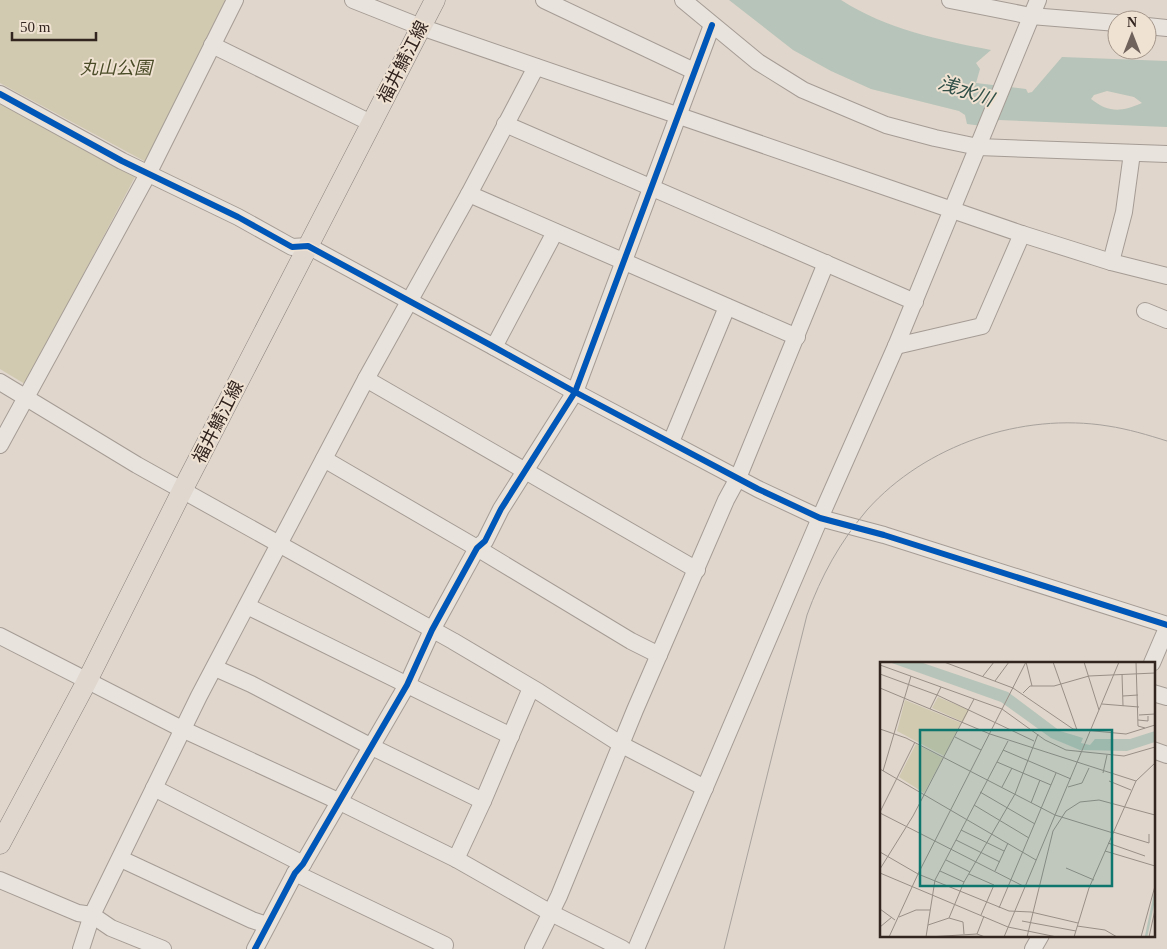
<svg xmlns="http://www.w3.org/2000/svg" width="1167" height="949" font-family="'Times New Roman','Noto Sans JP',serif">
<style>
.green{fill:#d1cab0}
.water{fill:#b7c4b9;fill-rule:evenodd}
.lines{fill:none;stroke-linecap:round;stroke-linejoin:round}
.minor-casing{stroke:#a59c95;stroke-width:18}
.major-casing{stroke:#8a827c;stroke-width:21}
.minor{stroke:#e8e3dd;stroke-width:16}
.major{stroke:#e0d7cf;stroke-width:20}
.tram{stroke:#a8a29d;stroke-width:1}
.cycleway-casing{stroke:#f0e2d2;stroke-width:9}
.cycleway{stroke:#0057b8;stroke-width:6}
.labels{text-anchor:middle;dominant-baseline:central;stroke-width:4;stroke-linejoin:round;paint-order:stroke}
.street-label{font-size:18px;fill:#32241f;stroke:#f0e2d2}
.park-label{font-size:18px;font-style:italic;fill:#4a4c28;stroke:#f0e2d2}
.water-label{font-size:19px;font-style:italic;fill:#305048;stroke:#f0e2d2}
.inset-river{fill:none;stroke:#b7c4b9;stroke-width:2.5}
.inset-road{fill:none;stroke:#9a8f87;stroke-width:1}
.view{fill:#0f766e;fill-opacity:0.15;stroke:#0f766e;stroke-width:2.5}
.inset-edge{fill:none;stroke:#32241f;stroke-width:2.5}
</style>
<rect width="100%" height="100%" fill="#e0d6cc"/>
<g class="green">
<polygon points="0,0 228,0 146,162 0,83"/>
<polygon points="0,101 136,175 25,384 0,369"/>
</g>
<path class="water" d="M 729,0 L 841,0 C 886,29 940,40 991,50 L 976,63 L 980,69 L 976,83 L 1026,89 L 1028,93 L 1032,92 L 1062,57 L 1167,61 L 1167,127 L 999,120 L 990,127 L 967,124 L 965,115 L 959,111 L 871,89 L 831,71 L 793,50 ZM 1107,91 L 1134,97 L 1142,103 C 1121,112 1109,113 1091,99 L 1094,95 Z"/>
<g class="lines">
<defs>
<g id="minor">
<polyline points="353,0 421,27 1022,234 1111,262 1167,276"/>
<polyline points="544,0 694,71"/>
<polyline points="683,0 758,62 803,90 886,125 935,138 978,147 1167,154"/>
<polyline points="950,0 1031,16 1117,23"/>
<polyline points="1147,26 1167,28"/>
<polyline points="212,45 371,123"/>
<polyline points="0,94 122,161 238,217 292,247 308,246 494,347 575,392 758,489 820,518 884,535 1167,625"/>
<polyline points="505,124 915,302"/>
<polyline points="469,194 797,337"/>
<polyline points="1111,262 1124,212 1132,153"/>
<polyline points="1145,311 1167,320"/>
<polyline points="896,346 982,326 1022,234"/>
<polyline points="494,347 555,232"/>
<polyline points="366,379 697,570"/>
<polyline points="0,382 137,465 453,641 539,692 622,745 705,788"/>
<polyline points="671,442 727,307"/>
<polyline points="0,445 148,174 235,0"/>
<polyline points="324,459 477,548 631,641 659,655"/>
<polyline points="247,606 511,736"/>
<polyline points="0,636 182,729 338,801 456,859 551,913 623,949"/>
<polyline points="1152,663 1167,628"/>
<polyline points="215,668 251,684 372,747 483,801"/>
<polyline points="1153,693 1167,697"/>
<polyline points="1153,750 1167,755"/>
<polyline points="154,788 303,864"/>
<polyline points="121,859 252,920 267,925"/>
<polyline points="456,859 483,801 531,688"/>
<polyline points="295,873 445,945 444,949"/>
<polyline points="0,880 78,913 92,915 111,928 163,949"/>
<polyline points="81,949 92,915 199,696 366,379 469,194 536,67"/>
<polyline points="255,949 295,873 303,864 407,685 432,630 477,548 485,541 501,509 575,392 712,25"/>
<polyline points="533,949 559,896 635,710 726,500 738,478 826,263"/>
<polyline points="636,949 820,518 896,346 1038,0"/>
<polyline points="1033,949 1041,935"/>
</g>
<polyline id="major" points="0,844 87,681 183,489 435,0"/>
</defs>
<use href="#minor" class="minor-casing"/>
<use href="#major" class="major-casing"/>
<use href="#minor" class="minor"/>
<use href="#major" class="major"/>
<path class="tram" d="M 724,949 L 807,615 C 821,576 840,542 867,510 C 925,445 1022,412 1108,426 C 1128,429 1148,435 1167,441"/>
<defs>
<g id="cycleway">
<polyline points="0,94 122,161 238,217 292,247 308,246 494,347 575,392 758,489 820,518 884,535 1167,625"/>
<polyline points="255,949 295,873 303,864 407,685 432,630 477,548 485,541 501,509 575,392 712,25"/>
</g>
</defs>
<use href="#cycleway" class="cycleway-casing"/>
<use href="#cycleway" class="cycleway"/>
</g>
<g class="labels">
<g class="street-label">
<text transform="translate(403 62) rotate(-63)">福井鯖江線</text>
<text transform="translate(218 422) rotate(-63)">福井鯖江線</text>
</g>
<g class="park-label">
<text x="116" y="68">丸山公園</text>
</g>
<g class="water-label">
<text transform="translate(966 91) rotate(19)">浅水川</text>
</g>
</g>
<g transform="translate(880 662)">
<rect width="275" height="275" fill="#e0d6cc"/>
<path d="M 58,35 L 89,48 L 83,60 L 52,46 ZM 25,38 L 81,61 L 64,94 L 17,69 ZM 36,82 L 63,96 L 44,131 L 19,115 Z" fill="#d1cab0"/>
<path d="M 9,0 L 40,0 L 128,30 L 180,69 L 203,76 L 201,81 L 210,83 L 215,77 L 250,77 L 275,69 L 275,80 L 247,89 L 200,88 L 171,76 L 121,40 Z" fill="#b7c4b9"/>
<path class="inset-river" d="M 266,275 L 275,232"/>
<path class="inset-road" d="M 64,0 L 133,26M 146,0 L 152,24M 173,0 L 197,68M 204,0 L 219,48M 256,0 L 258,64 L 265,66M 0,3 L 122,47 L 165,78 L 186,88 L 244,94 L 275,85M 0,12 L 57,33 L 154,79M 242,12 L 243,44M 103,14 L 114,0M 115,19 L 129,0M 0,26 L 110,72 L 256,119M 133,26 L 193,67 L 246,72 L 275,63M 143,31 L 150,24 L 174,24 L 209,14 L 275,11M 243,34 L 258,33M 222,42 L 259,45M 50,47 L 61,25M 259,53 L 275,52M 258,58 L 268,59 L 268,54M 0,67 L 26,76 L 175,153 L 233,171M 75,75 L 101,88M 123,88 L 191,117M 117,100 L 171,123M 0,107 L 156,198M 3,109 L 31,14M 223,111 L 227,93M 229,119 L 251,128M 122,125 L 132,106M 188,125 L 202,121 L 209,106M 100,130 L 155,162M 151,141 L 160,118M 94,143 L 149,176M 0,150 L 35,80M 0,151 L 145,225M 81,168 L 124,189M 233,170 L 269,181 L 269,172M 76,178 L 120,200M 228,181 L 265,194M 225,189 L 275,204M 0,190 L 38,212 L 129,249 L 151,250 L 198,261M 66,198 L 90,210M 186,206 L 214,218M 0,207 L 33,154 L 94,37M 60,209 L 84,220M 115,209 L 128,181M 0,211 L 128,265 L 177,275M 89,212 L 114,223 L 101,253M 119,246 L 176,111M 0,247 L 15,258M 19,255 L 36,248 L 50,248M 69,256 L 84,220 L 135,132 L 158,72M 142,259 L 196,269M 48,263 L 69,256 L 83,260 L 84,272M 197,264 L 225,268 L 237,275M 0,265 L 12,255M 97,272 L 104,254M 9,275 L 38,212 L 146,0M 46,275 L 55,218 L 128,79M 48,275 L 97,272 L 105,275M 124,275 L 239,0M 147,275 L 173,169 L 186,149 L 200,140 L 219,138 L 275,153M 194,275 L 209,226 L 256,119 L 275,101M 261,275 L 275,224M 269,275 L 275,248"/>
<path class="view" d="M 40,68 L 232,68 L 232,224 L 40,224 Z"/>
<rect width="275" height="275" class="inset-edge"/>
</g>
<g transform="translate(1132 35)"><circle r="24" fill="#f0e2d2" stroke="#a4968a"/>
<path d="M0-4L9 19L0 12L-9 19Z" fill="#6f625c"/>
<text y="-8" font-size="14" font-weight="bold" text-anchor="middle" fill="#32241f">N</text>
</g>
<path d="M12 32v8h84v-8" fill="none" stroke="#32241f" stroke-width="2.5"/>
<text x="20" y="32" font-size="15" fill="#32241f" stroke="#f0e2d2" stroke-width="4" paint-order="stroke">50 m</text>
</svg>
